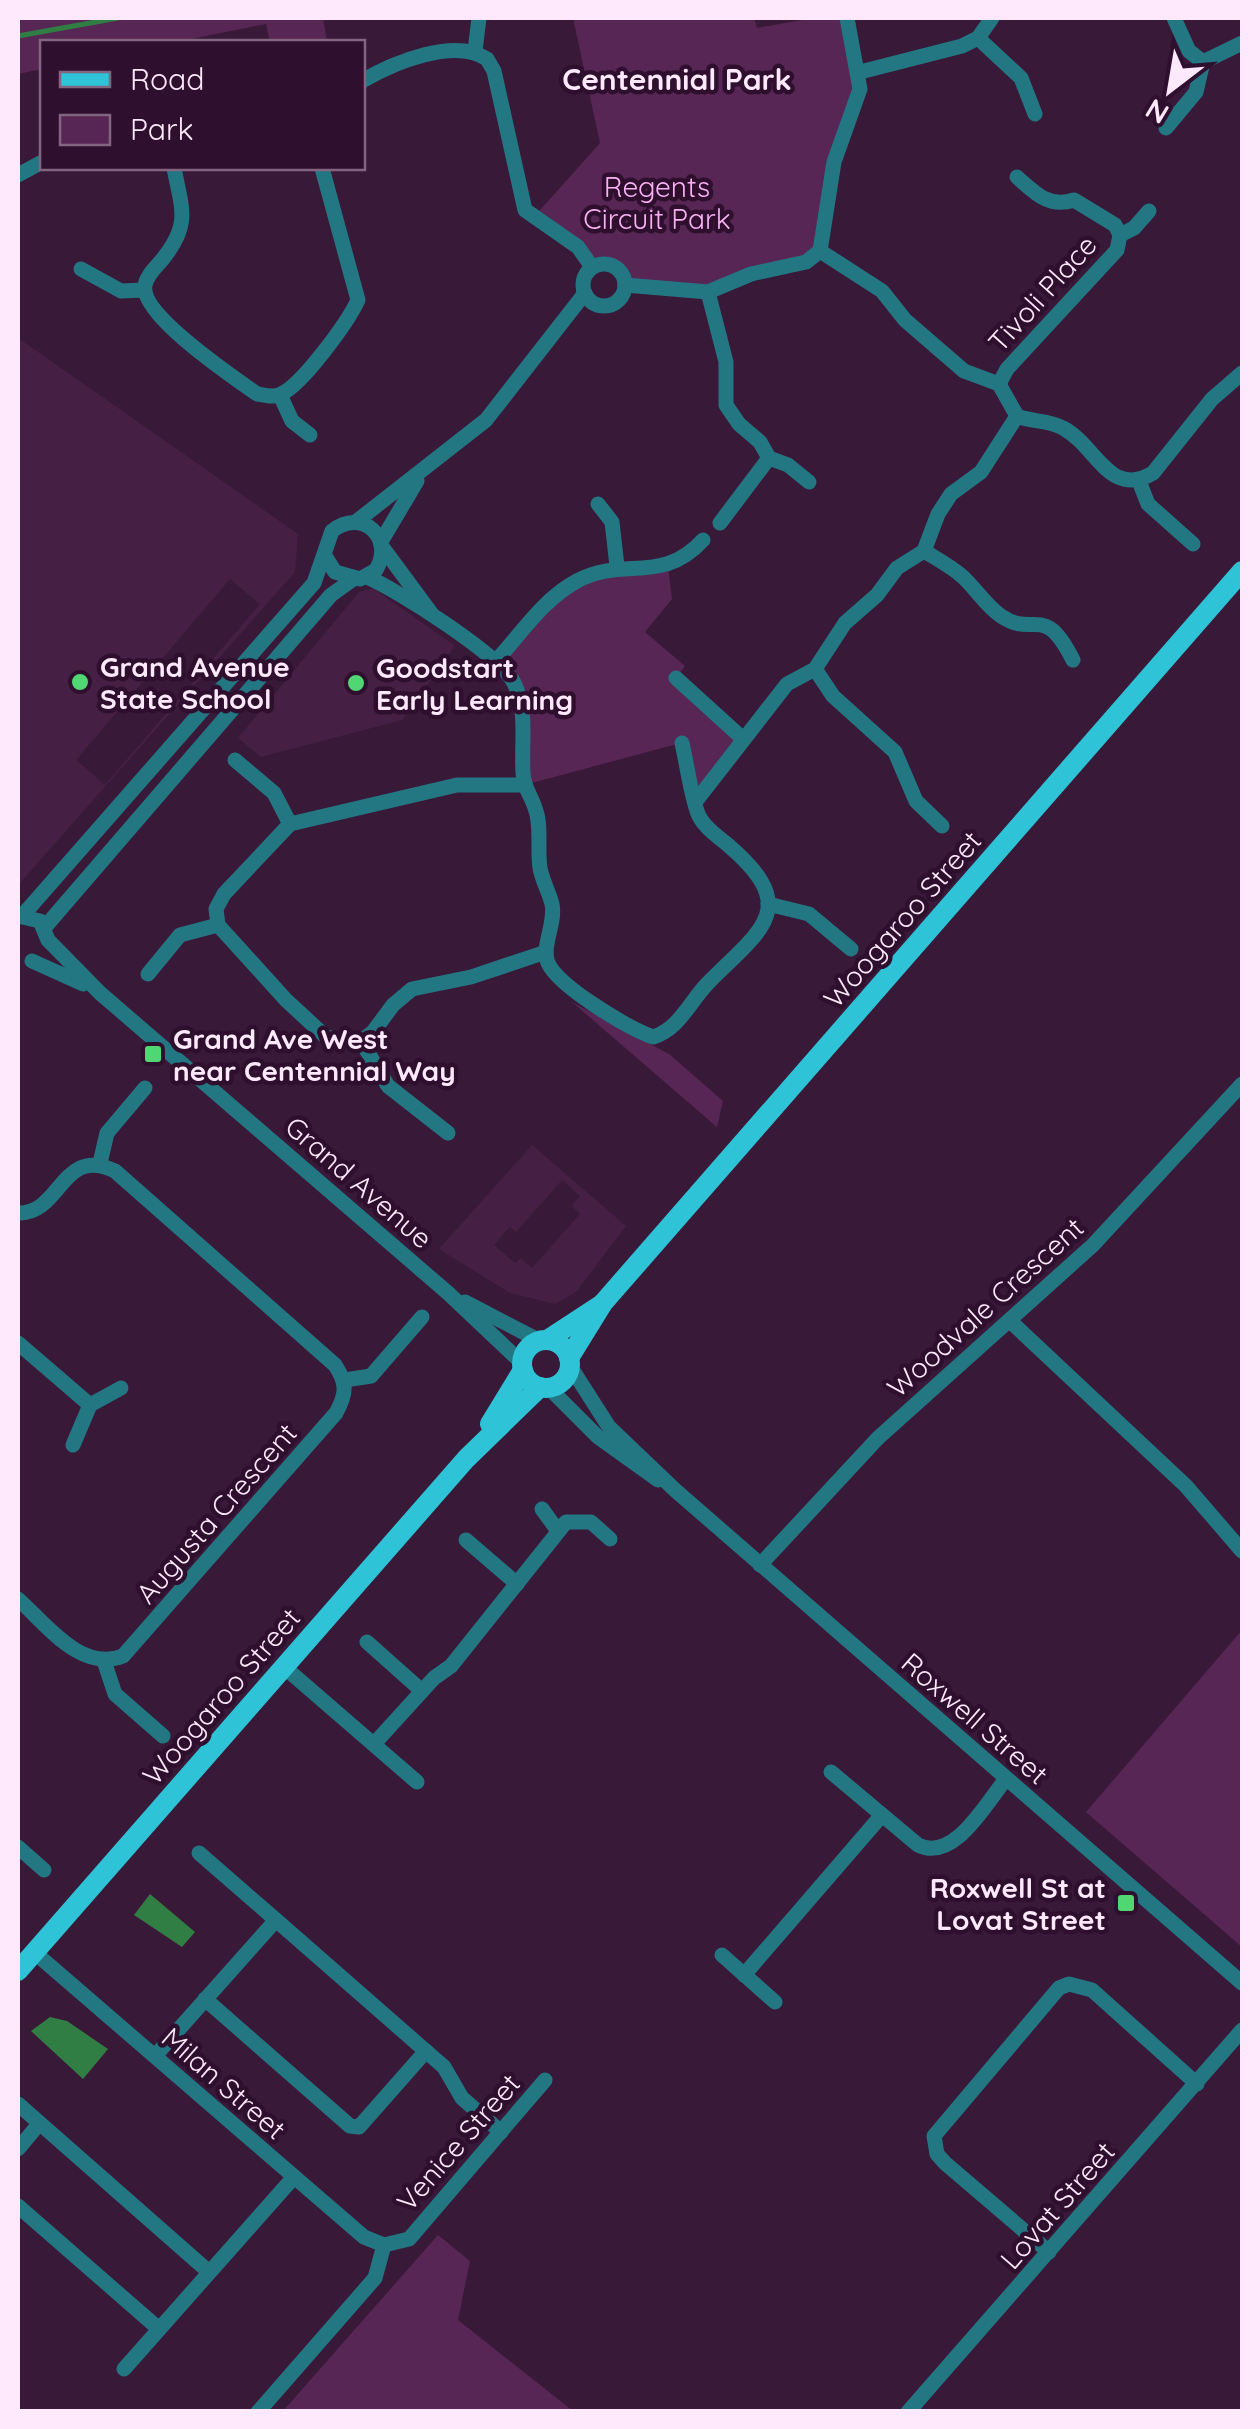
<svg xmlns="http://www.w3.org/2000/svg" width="1260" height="2429" font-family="Quicksand,sans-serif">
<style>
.built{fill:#462044;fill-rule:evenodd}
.green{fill:#572655}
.water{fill:#317e44}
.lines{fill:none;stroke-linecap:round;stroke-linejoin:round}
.stream{stroke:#317e44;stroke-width:5}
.minor{stroke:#237783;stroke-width:15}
.major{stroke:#2ec3d7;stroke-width:20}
.poi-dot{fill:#51d674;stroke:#2f0f2e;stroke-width:4}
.labels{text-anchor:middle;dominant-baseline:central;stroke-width:9;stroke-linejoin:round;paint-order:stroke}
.park-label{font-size:28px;fill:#f9b2f4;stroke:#2f0f2e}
.street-label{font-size:28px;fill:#fee9fc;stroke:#2f0f2e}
.poi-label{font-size:28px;font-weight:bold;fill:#fee9fc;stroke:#2f0f2e;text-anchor:start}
.neighbourhood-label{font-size:30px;font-weight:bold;fill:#fee9fc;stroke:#2f0f2e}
</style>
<rect width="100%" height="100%" fill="#391938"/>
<g class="built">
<path d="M 18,338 L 298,534 L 295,572 L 18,885 ZM 230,579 L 260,604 L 105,785 L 76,760 Z"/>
<polygon points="373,588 455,646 402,720 261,757 238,738 359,592"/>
<path d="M 532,1145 L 626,1226 L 576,1292 L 555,1304 L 510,1293 L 439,1249 ZM 562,1180 L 580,1196 L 572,1206 L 580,1214 L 532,1268 L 521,1258 L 515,1263 L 494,1245 L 510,1227 L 516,1232 Z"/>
</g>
<g class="green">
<polygon points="31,18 323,18 327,42 270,42 266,24 176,42 42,42 42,69 18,74 18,20"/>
<polygon points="573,18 754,18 757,28 814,18 847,18 860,72 834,162 820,251 723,286 625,285 618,271 603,264 592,267 533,218 600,143"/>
<path d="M 617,566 L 636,571 L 668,566 L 672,599 L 645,632 L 685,666 L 676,678 L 741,737 L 696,801 L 681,743 L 524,785 C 520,742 533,693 495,662 C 538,612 554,589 617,566 Z"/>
<polygon points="572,1002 669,1054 723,1101 717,1127"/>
<polygon points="1242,1630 1242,1947 1086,1812"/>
<polygon points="438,2235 470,2261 458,2320 573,2411 283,2411"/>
</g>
<g class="water">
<polygon points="150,1894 195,1932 182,1947 134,1915"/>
<polygon points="50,2017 67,2021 108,2049 83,2079 31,2031"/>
</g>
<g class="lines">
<polyline class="stream" points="18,36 118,18"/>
<g class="minor">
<polyline points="1174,18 1189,51 1203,62"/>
<polyline points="978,38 1021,78 1035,114"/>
<polyline points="475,51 479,18"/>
<polyline points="860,72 962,46 978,38 992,18"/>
<path d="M 362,81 C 393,63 454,37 487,59 L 494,71 L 525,210 L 578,247 L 592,267"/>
<polyline points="1166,128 1196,92 1203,62 1242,43"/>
<path d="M 174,168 C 182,210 191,224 162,260 C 155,268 147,275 145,285 C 139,314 233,377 257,394 C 265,395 274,398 281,394 C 302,385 348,322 358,300 L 322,168"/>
<polyline points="18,175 42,162"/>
<polyline points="1120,235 1134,228 1149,211"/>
<path d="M 820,251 L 882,291 L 905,320 L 964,371 L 999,384 L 1017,416 C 1032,422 1049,420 1063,428 C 1097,446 1109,499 1153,473 L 1212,399 L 1242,373"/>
<circle cx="604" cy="285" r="21"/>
<polyline points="81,269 121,291 144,290"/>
<polyline points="625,285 708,292 751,274 806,262 820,251 834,162 860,89 847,18"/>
<polyline points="708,292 726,362 726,405 739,424 760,442 769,458 720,523"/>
<path d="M 999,384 L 1007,369 L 1117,250 L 1120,235 L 1115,225 L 1074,200 C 1049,208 1036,194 1017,177"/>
<polyline points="280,395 292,421 310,435"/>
<polyline points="769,458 788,465 809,482"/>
<polyline points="1139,481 1148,504 1193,544"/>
<polyline points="598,504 612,522 617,566"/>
<polyline points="357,521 486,420 585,293"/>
<polyline points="382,540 417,481"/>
<polyline points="383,548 431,613"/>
<path d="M 924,551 C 937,559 952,567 963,577 C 976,589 986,606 1001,616 C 1035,639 1043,601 1073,660"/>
<path d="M 367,577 C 396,589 501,656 514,683 C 528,711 521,743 523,772 C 523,787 531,795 535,808 C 542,825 537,849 540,868 C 542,880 549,892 552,904 C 556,924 541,946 548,963 C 559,987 628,1028 653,1037 C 679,1029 689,1003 707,984 C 760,930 803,909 728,845 C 717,836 701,825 697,811 C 690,790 687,765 682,743"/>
<path d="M 495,662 C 521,634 543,599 577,581 C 624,556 662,585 703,540"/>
<polyline points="815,669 833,696 895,752 916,801 942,826"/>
<polyline points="676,678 741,737"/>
<polyline points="235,760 274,793 290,824"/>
<polyline points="524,785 457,785 290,824 224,894 216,909 218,925 286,1000 325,1036 344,1042 361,1041 373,1032 393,1005 412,989 471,977 546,952"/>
<polyline points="696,801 787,684 815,669 845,623 877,595 897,568 924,551 938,514 951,494 981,472 1017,416"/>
<polyline points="768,904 809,914 851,949"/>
<path d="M 23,915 L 314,583 L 332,531 C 362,507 395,538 376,570 L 360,579 L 335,572 L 325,556"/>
<polyline points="18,916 40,921 48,940 100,993 448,1293 522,1363"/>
<polyline points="45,927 331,595 352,580"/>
<polyline points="32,961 83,984"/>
<polyline points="148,974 180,935 218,925"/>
<polyline points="361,1041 388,1086 448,1133"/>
<polyline points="100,1163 107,1133 145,1088"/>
<path d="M 18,1213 C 62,1214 61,1145 115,1171 L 335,1365 C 347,1383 347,1393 336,1413 L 123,1656 C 81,1672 48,1626 18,1599"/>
<polyline points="465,1302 540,1341"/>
<polyline points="1010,1321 1186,1486 1242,1551"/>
<polyline points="18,1343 90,1405"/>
<polyline points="570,1366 609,1427 675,1490 1242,1983"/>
<polyline points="345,1380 371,1376 422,1317"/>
<polyline points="548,1387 598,1437 658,1480"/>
<polyline points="73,1445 90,1405 121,1388"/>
<polyline points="542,1509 558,1531"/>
<polyline points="466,1540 517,1584"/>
<polyline points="760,1565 878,1438 1093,1245 1242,1084"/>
<polyline points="367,1642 422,1691"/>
<polyline points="105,1664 115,1694 163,1736"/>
<polyline points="283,1666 417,1782"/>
<polyline points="374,1744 434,1678 451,1666 566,1522 591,1522 610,1539"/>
<path d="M 831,1772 L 918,1845 C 954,1863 986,1803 1006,1779"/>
<polyline points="18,1847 44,1870"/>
<polyline points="199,1853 276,1920"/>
<polyline points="34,1952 364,2237 384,2245"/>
<polyline points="722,1955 775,2002"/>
<polyline points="744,1975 882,1815"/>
<polyline points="205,1999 350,2126 359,2127 426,2051"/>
<polyline points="155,2056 276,1920 444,2067 462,2098 501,2132"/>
<polyline points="18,2104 209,2272"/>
<polyline points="18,2149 39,2124"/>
<polyline points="18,2206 159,2329"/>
<polyline points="1049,2252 945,2163 937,2154 934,2136 1059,1988 1069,1984 1092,1990 1197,2084"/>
<polyline points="124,2369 294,2177"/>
<polyline points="258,2412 375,2278 384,2245 409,2239 545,2080"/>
<polyline points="908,2412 1242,2030"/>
</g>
<g class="major">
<polyline points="547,1340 602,1304"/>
<circle cx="546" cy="1364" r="24"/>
<polyline points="569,1358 603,1303 1242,571"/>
<polyline points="490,1424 523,1370"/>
<polyline points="18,1971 466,1459 540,1387"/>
</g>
</g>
<g class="poi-dot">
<circle cx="80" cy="682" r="10"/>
<circle cx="356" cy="683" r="10"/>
<rect x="143" y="1044" width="20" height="20" rx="5"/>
<rect x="1116" y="1893" width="20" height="20" rx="5"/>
</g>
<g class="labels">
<g class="park-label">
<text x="657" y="186">Regents<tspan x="657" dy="32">Circuit Park</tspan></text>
</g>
<g class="street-label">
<text transform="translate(1042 293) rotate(-48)">Tivoli Place</text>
<text transform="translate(902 919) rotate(-49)">Woogaroo Street</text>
<text transform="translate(359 1182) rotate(41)">Grand Avenue</text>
<text transform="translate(985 1307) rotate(-42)">Woodvale Crescent</text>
<text transform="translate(216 1513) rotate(-49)">Augusta Crescent</text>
<text transform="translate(221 1696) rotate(-49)">Woogaroo Street</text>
<text transform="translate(975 1718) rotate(41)">Roxwell Street</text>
<text transform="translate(224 2083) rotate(41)">Milan Street</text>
<text transform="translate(458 2142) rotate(-49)">Venice Street</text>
<text transform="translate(1057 2205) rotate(-49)">Lovat Street</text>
</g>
<g class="poi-label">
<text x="100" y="666">Grand Avenue<tspan x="100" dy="32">State School</tspan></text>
<text x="376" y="667">Goodstart<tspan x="376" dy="32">Early Learning</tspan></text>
<text x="173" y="1038">Grand Ave West<tspan x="173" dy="32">near Centennial Way</tspan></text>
<text x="1106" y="1887" text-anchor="end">Roxwell St at<tspan x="1106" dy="32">Lovat Street</tspan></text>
</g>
<g class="neighbourhood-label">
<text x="677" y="79">Centennial Park</text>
</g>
</g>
<rect width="1260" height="2429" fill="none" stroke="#fee9fc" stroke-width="40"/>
<rect x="40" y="40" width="325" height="130" fill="#2f0f2e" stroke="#826680" stroke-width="2.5"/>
<rect x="60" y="72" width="50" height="15" fill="#2ec3d7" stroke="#826680" stroke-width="2.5"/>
<text x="130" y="90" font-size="30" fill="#fee9fc">Road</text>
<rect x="60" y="115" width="50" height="30" fill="#572655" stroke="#826680" stroke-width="2.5"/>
<text x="130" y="140" font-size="30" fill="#fee9fc">Park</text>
<g transform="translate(1170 90) rotate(211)" stroke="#2f0f2e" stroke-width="8" paint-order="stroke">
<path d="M0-8L18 38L0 25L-18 38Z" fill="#fee9fc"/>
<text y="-15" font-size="28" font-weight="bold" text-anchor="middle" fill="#fee9fc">N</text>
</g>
</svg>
